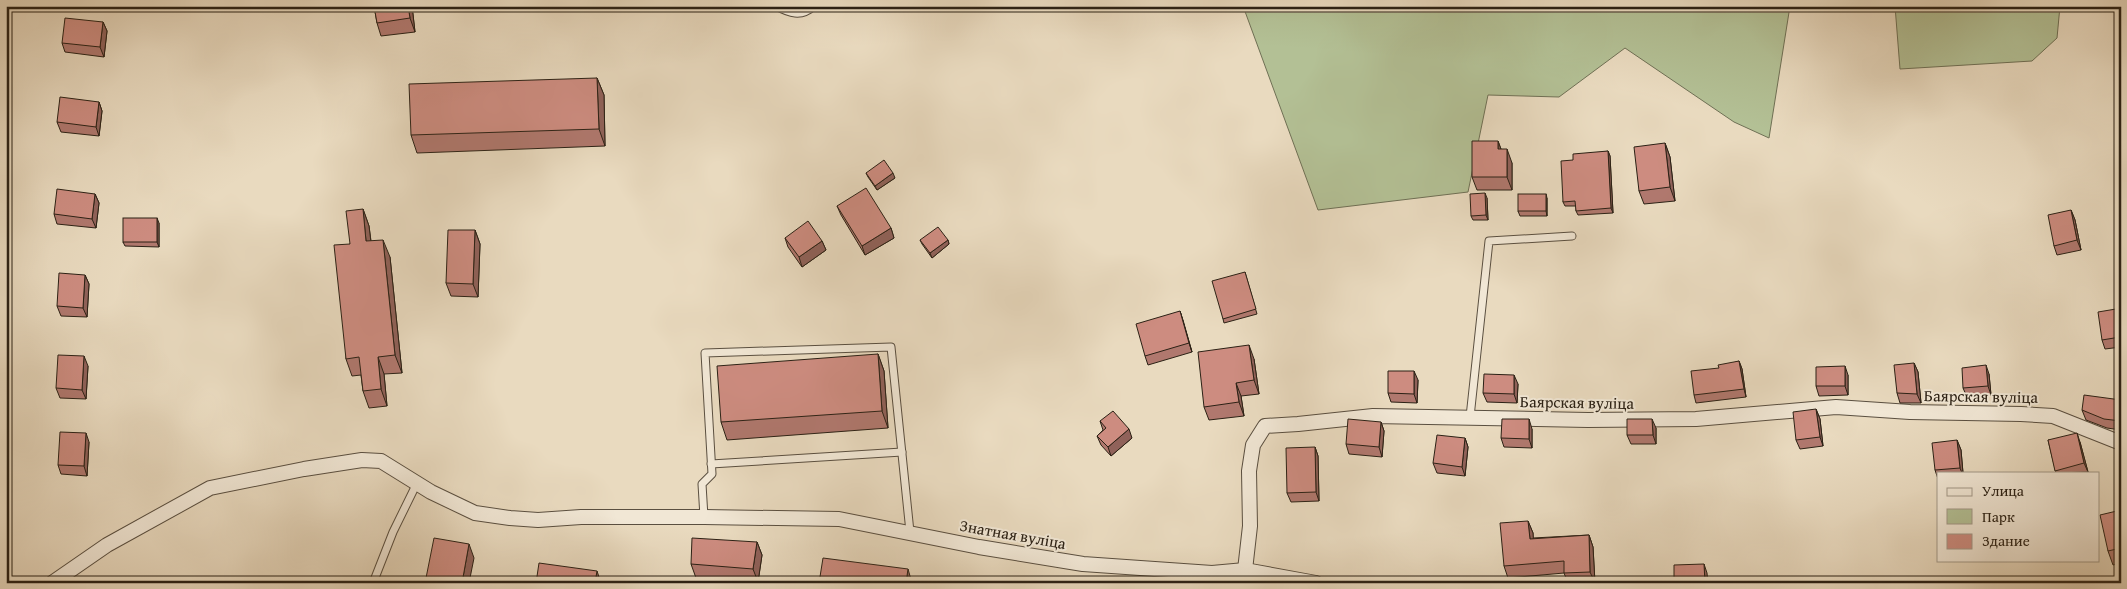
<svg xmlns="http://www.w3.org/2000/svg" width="2127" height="589" font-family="'Gentium Book Plus',serif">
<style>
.green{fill:#b3c095;stroke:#6f7055}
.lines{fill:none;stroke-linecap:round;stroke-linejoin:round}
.lane-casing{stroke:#5a4f40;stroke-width:9}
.street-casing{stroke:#5a4f40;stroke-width:16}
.lane{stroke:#f1e7d5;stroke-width:7}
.street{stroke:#f1e7d5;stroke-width:14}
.wall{fill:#b0786e;stroke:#2b2115}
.shaded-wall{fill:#90625a;stroke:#2b2115}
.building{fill:#cd8c80;stroke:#2b2115}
.labels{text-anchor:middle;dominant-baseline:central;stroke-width:4;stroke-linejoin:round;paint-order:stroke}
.street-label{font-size:16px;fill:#2b2115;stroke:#f1e7d5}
</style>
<rect width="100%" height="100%" fill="#e9dabf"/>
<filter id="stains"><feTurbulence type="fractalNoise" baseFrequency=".004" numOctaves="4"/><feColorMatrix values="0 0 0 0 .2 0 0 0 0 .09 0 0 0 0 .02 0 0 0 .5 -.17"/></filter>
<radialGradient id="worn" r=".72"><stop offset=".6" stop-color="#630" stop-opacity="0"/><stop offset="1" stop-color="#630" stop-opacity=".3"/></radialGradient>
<g class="green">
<polygon points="1243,6 1790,6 1769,138 1734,122 1625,48 1559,97 1488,95 1468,192 1318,210"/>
<polygon points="1895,6 2060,6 2057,38 2032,61 1900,69"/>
</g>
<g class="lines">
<defs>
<g id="lane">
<path d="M 776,6 C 789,13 801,18 814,6"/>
<polyline points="1470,417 1489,241 1572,236"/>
<polyline points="711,464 902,452"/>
<polyline points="704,517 702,484 712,474 705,353 891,347 910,532"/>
<polyline points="373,583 393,532 417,483"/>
</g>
<g id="street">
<polyline points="1245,570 1250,526 1249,471 1253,445 1265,426 1298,424 1373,416 1588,420 1696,419 1836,407 1910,412 2021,414 2053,416 2121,443"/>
<polyline points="52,583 107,545 210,488 304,469 362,460 381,461 431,492 475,513 510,518 538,520 581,517 704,517 839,519 979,547 1083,564 1212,573 1245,570 1316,583"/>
</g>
</defs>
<use href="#lane" class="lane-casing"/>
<use href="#street" class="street-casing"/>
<use href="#lane" class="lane"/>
<use href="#street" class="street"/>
</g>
<g class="wall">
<polygon points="374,6 413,6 412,6 415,32 381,36 377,23"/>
<polygon points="103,22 107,31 104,57 65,52 62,43"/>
<polygon points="597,78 604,95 605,146 417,153 411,135"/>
<polygon points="99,102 102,111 99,136 61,132 57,122"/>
<polygon points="1498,141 1501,149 1512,163 1512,190 1477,190 1472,177"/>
<polygon points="1665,143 1670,157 1675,201 1644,204 1639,191"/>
<polygon points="1608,151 1610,156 1613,213 1578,215 1576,211 1576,206 1565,206 1563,202 1573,160"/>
<polygon points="866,173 895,178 877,190 868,177"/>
<polygon points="95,194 99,203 96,228 57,224 54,214"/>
<polygon points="1487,198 1488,220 1473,220 1471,216"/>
<polygon points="1547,198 1547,216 1520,216 1518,211"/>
<polygon points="837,206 891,228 894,238 865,255 841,215"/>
<polygon points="363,209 369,226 371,241 390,257 402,373 384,374 387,406 369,408 363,391 361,375 352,376 346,359 350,244"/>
<polygon points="2071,210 2075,220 2081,250 2057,255 2054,246"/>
<polygon points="159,223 159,247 125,246 123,242"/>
<polygon points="475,230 480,244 478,297 451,296 446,283"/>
<polygon points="785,238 822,241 826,250 802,267 788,247"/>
<polygon points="920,240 948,240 949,244 932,258 922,244"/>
<polygon points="1245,272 1257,314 1224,323 1223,319"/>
<polygon points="85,275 89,284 87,317 61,316 57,306"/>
<polygon points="1180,311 1192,352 1148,365 1145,356"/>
<polygon points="2119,318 2121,331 2121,347 2105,349 2102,340"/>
<polygon points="878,354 884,371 888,428 727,440 721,422"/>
<polygon points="1254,359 1259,394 1241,396 1244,416 1209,420 1204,407"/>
<polygon points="1739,361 1742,369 1746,397 1696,403 1694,395 1719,368"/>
<polygon points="1914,363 1918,372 1921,403 1900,403 1897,393"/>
<polygon points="88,366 86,399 60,398 56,388"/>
<polygon points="1989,374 1991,395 1967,397 1963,388"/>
<polygon points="1848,375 1848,395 1819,396 1816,386"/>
<polygon points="1418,380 1417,403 1391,402 1388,393"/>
<polygon points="1518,384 1517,403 1487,402 1483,393"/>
<polygon points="2121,400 2121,430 2107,428 2086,420 2082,410"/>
<polygon points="1816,409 1820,419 1823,446 1800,449 1796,440"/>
<polygon points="1100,421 1132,438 1111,456 1101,445 1097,436 1103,430"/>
<polygon points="1381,422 1384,431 1382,457 1349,454 1346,444"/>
<polygon points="1656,428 1656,444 1631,444 1627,435"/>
<polygon points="1532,429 1532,448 1504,447 1501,438"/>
<polygon points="1465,438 1468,447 1465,476 1437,473 1433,463"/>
<polygon points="1957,440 1961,450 1963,473 1938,473 1938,479 1935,470"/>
<polygon points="2048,440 2080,442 2088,472 2056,473"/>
<polygon points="89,442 87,476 61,474 58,465"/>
<polygon points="1315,447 1318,456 1319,501 1291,502 1287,493"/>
<polygon points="2121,510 2121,563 2113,565 2108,551"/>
<polygon points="1528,521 1533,533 1533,538 1589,535 1593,547 1595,583 1568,583 1564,573 1508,578 1504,566"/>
<polygon points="757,542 762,555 758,582 696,578 691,564"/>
</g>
<g class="shaded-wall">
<polygon points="408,6 412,6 415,32 410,18"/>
<polygon points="103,22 107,31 104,57 100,47"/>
<polygon points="597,78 604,95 605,146 599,129"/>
<polygon points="99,102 102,111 99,136 96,127"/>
<polygon points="1498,141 1503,155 1498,149"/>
<polygon points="1665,143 1670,157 1675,201 1670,187"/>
<polygon points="1507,149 1512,163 1512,190 1507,177"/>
<polygon points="1608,151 1610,156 1613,213 1611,208"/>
<polygon points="893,173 895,178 877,190 875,186"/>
<polygon points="1485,193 1487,198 1488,220 1486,215"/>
<polygon points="95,194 99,203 96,228 92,219"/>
<polygon points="1546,194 1547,198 1547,216 1546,211"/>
<polygon points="363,209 369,226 373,259 366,241"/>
<polygon points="2071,210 2075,220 2081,250 2077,240"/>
<polygon points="157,218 159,223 159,247 157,242"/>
<polygon points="891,228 894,238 865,255 862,246"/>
<polygon points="475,230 480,244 478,297 473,284"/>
<polygon points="383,240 390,257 402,373 395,355"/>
<polygon points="948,240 949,244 932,258 930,253"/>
<polygon points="822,241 826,250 802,267 799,257"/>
<polygon points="85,275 89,284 87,317 83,308"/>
<polygon points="2116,309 2119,318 2121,331 2121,340 2120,337"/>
<polygon points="1180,311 1183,320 1192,352 1189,343"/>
<polygon points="1249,345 1254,359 1259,394 1254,380"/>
<polygon points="878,354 884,371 888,428 882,411"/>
<polygon points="84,356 88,366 86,399 82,390"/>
<polygon points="378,357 384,374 387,406 381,389"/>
<polygon points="1739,361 1742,369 1746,397 1744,389"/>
<polygon points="1914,363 1918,372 1921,403 1917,394"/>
<polygon points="1986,365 1989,374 1991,395 1988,386"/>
<polygon points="1845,366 1848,375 1848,395 1845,386"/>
<polygon points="1414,371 1418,380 1417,403 1414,394"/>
<polygon points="1514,375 1518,384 1517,403 1514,394"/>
<polygon points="1236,383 1241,396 1244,416 1239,402"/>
<polygon points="1816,409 1820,419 1823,446 1820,437"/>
<polygon points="1529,419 1532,429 1532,448 1529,439"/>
<polygon points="1652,419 1656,428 1656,444 1653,435"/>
<polygon points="1381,422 1384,431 1382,457 1379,447"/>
<polygon points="1129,429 1132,438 1111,456 1108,447"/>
<polygon points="86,433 89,442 87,476 84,466"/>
<polygon points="2077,433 2080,442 2088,472 2084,463"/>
<polygon points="1465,438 1468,447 1465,476 1462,467"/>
<polygon points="1957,440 1961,450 1963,473 1962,473 1960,468"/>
<polygon points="1315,447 1318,456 1319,501 1316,492"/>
<polygon points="1528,521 1533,533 1534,550 1530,539"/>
<polygon points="1589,535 1593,547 1595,583 1590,572"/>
<polygon points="757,542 762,555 758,582 753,569"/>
<polygon points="469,544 474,558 469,583 462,583"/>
<polygon points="1704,564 1707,573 1708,583 1705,583"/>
<polygon points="908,569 912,583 906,583"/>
<polygon points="597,571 601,583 595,583"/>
</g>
<g class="building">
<polygon points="374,6 408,6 410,18 377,23"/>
<polygon points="65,18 103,22 100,47 62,43"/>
<polygon points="597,78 599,129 411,135 409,84"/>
<polygon points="60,97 99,102 96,127 57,122"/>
<polygon points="1472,141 1498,141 1498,149 1507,149 1507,177 1472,177"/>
<polygon points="1665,143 1670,187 1639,191 1634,147"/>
<polygon points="1608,151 1611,208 1576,211 1575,201 1563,202 1561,161 1573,160 1573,154"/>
<polygon points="884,160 893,173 875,186 866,173"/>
<polygon points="866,188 891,228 862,246 837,206"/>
<polygon points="57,189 95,194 92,219 54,214"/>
<polygon points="1485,193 1486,215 1471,216 1470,194"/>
<rect x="1518" y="194" width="28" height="17"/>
<polygon points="363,209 366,241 383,240 395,355 378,357 381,389 363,391 359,357 346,359 334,245 350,244 346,211"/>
<polygon points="2071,210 2077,240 2054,246 2048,215"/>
<rect x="123" y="218" width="34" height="24"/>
<polygon points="808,221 822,241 799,257 785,238"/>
<polygon points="938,227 948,240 930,253 920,240"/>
<polygon points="448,230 475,230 473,284 446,283"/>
<polygon points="1245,272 1256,309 1223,319 1212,281"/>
<polygon points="59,273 85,275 83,308 57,306"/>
<polygon points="2116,309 2120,337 2102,340 2098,312"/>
<polygon points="1180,311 1189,343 1145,356 1136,324"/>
<polygon points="1249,345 1254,380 1236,383 1239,402 1204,407 1198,352"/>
<polygon points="878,354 882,411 721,422 717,366"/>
<polygon points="58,355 84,356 82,390 56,388"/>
<polygon points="1739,361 1744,389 1694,395 1691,371 1719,368 1718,365"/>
<polygon points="1914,363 1917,394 1897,393 1894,365"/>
<polygon points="1986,365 1988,386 1963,388 1962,368"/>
<polygon points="1845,366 1845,386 1816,386 1816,367"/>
<polygon points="1388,371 1414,371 1414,394 1388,393"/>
<polygon points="1484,374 1514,375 1514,394 1483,393"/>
<polygon points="2084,395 2121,400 2121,421 2104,419 2082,410"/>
<polygon points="1816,409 1820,437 1796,440 1793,412"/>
<polygon points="1113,411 1129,429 1108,447 1097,436 1106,428 1100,421"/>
<polygon points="1348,419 1381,422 1379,447 1346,444"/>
<polygon points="1502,419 1529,419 1529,439 1501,438"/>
<polygon points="1627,419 1652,419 1653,435 1627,435"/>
<polygon points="60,432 86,433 84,466 58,465"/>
<polygon points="2077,433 2084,463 2055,471 2048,440"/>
<polygon points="1437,435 1465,438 1462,467 1433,463"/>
<polygon points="1957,440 1960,468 1935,470 1932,443"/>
<polygon points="1315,447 1316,492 1287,493 1286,448"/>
<polygon points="2121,510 2121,548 2108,551 2100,515"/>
<polygon points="1528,521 1530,539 1589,535 1590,572 1564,573 1564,561 1504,566 1500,523"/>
<polygon points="434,538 469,544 462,583 425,583"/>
<polygon points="692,538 757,542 753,569 691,564"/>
<polygon points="823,558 908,569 906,583 819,583"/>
<polygon points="539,563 597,571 595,583 536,583"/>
<polygon points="1704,564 1705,583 1674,583 1674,565"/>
</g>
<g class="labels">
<g class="street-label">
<text transform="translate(1981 396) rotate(1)">Баярская вуліца</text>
<text transform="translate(1577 402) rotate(1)">Баярская вуліца</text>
<text transform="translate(1013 534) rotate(10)">Знатная вуліца</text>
</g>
</g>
<rect width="2127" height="589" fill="none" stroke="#e9dabf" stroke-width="25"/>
<rect x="8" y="8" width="2112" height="574" fill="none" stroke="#2b2115" stroke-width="2.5"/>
<rect x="12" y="12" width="2102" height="564" fill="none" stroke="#2b2115"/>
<rect x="1937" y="472" width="162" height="90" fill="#f1e7d5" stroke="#a29888"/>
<rect x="1947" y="488" width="25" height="8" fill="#f1e7d5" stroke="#a29888"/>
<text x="1982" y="496" font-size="15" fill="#2b2115">Улица</text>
<rect x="1947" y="509" width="25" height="15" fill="#b3c095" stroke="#a29888"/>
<text x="1982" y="522" font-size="15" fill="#2b2115">Парк</text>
<rect x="1947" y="534" width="25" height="15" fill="#cd8c80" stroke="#a29888"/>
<text x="1982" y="546" font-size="15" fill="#2b2115">Здание</text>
<rect width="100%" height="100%" filter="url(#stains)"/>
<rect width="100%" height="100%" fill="url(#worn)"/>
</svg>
